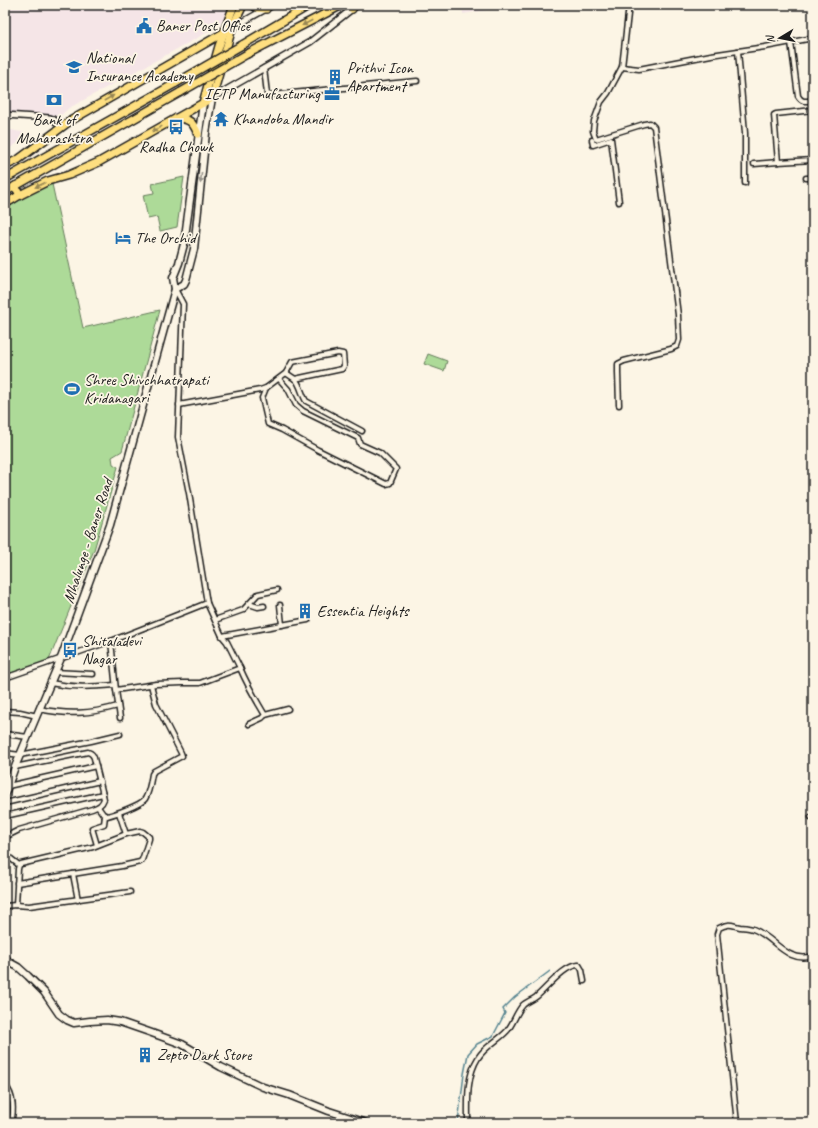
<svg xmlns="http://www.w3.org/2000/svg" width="818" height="1128" font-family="Caveat,sans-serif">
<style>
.built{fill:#f5e5e7}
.green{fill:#adda98;stroke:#647b5a}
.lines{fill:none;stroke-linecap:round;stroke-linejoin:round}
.stream{stroke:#568490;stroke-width:1.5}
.minor-casing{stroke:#1c1c1c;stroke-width:7}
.tertiary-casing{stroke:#1c1c1c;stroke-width:8}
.secondary-casing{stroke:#1c1c1c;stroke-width:9}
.primary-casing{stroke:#1c1c1c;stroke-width:10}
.trunk-casing{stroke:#1c1c1c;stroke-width:10}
.minor{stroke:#fcf5e5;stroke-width:4}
.tertiary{stroke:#fcf5e5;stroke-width:5}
.secondary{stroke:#fcf5e5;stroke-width:6}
.primary{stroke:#fedf80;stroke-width:7}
.trunk{stroke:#fedf80;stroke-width:7}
.trunk-bridge-casing{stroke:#1c1c1c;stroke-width:10;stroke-linecap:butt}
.trunk-bridge{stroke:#fedf80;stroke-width:7}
.oneway{fill:#988753}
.oneway2{fill:#97938b}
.labels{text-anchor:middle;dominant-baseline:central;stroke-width:3.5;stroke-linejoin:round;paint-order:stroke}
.poi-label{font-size:16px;fill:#1c1c1c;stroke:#fcf5e5;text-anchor:start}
.street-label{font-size:16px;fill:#1c1c1c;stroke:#fcf5e5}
</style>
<rect width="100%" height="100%" fill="#fcf5e5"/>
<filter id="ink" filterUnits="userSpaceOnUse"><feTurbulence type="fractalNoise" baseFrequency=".025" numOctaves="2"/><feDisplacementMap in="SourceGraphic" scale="8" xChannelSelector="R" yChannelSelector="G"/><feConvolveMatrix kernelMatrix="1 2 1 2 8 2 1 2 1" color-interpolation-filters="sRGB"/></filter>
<g filter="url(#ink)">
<g class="built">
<polygon points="5,5 230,5 229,10 219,26 69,108 60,116 5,112"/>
<polygon points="462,5 497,5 497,8 463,14"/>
<polygon points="5,129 33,134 5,151"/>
</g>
<g class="green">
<polygon points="184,177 177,227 160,231 157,217 148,219 143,195 154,193 152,184"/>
<polygon points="52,184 83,328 160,310 122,451 112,457 113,464 118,467 94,550 49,660 5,675 5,209 34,191"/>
<polygon points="428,354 447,361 444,371 424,364"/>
</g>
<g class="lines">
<polyline class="stream" points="458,1123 464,1074 468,1054 477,1044 493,1036 505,1013 503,1009 515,997 550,971"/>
<defs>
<g id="minor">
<path d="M 791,42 L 798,96 C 802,103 806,101 813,100"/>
<polyline points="738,51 745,133 745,183"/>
<polyline points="622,67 639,69 711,55 765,47 813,38"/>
<polyline points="264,68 267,94 271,95 417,81"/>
<polyline points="592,140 593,145 611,139 619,202"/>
<polyline points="778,162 813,160"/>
<polyline points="754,164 778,162 774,115 776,114 813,110"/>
<polyline points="806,178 813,178"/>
<path d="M 286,373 C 289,375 292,377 295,379 C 300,383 302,395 306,401 L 362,431"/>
<polyline points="266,388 262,398 268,424 282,430 318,450 386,484 390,483 396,469 380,453 360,444 358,438 303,411 296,405 288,389 279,379"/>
<polyline points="179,405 260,390 266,388 286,373 292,362 338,353 343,354 344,366 342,369 295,379"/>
<polyline points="619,405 618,373 618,364 624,361 671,349 677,346 679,340 678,315 654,127 650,123 644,124 596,139 593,131 594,121 601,102 608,93 622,67 629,5"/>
<polyline points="207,603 222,636 308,620"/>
<polyline points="249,604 258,607 264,606"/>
<polyline points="280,605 282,625"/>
<polyline points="215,620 243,610 258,594 277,590"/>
<polyline points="111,641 116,690 156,684 183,683 200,683 240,668 227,642 222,636"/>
<path d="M 240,668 C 247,684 256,700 265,715 L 262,718 L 249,724"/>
<polyline points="55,672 93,674"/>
<polyline points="5,678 111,641 207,603 189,493 178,437 183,304 175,289"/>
<path d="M 50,683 C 74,688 91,687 115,685"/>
<polyline points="116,690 120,718"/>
<path d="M 39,709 C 69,715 89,714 118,706"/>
<polyline points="5,711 20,712 37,716"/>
<polyline points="265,715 288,709"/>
<polyline points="5,734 28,737"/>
<polyline points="5,753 20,755 91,741 120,734"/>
<polyline points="8,786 96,766"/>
<polyline points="5,803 100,781"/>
<path d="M 98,807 L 103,814 L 107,816 C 115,814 141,805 145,799 C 149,793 151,780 152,774 L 154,771 L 182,756 L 181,753 L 156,704 L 151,685"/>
<polyline points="5,816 103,794"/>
<polyline points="811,817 813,817"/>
<path d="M 5,837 L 19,830 L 92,809 C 98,807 102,805 104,799 L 94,758 C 93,754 91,753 88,752 L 15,767"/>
<polyline points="97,845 92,828 104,824 105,816"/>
<polyline points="5,854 19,865"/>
<polyline points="73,874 78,900"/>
<polyline points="17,883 122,866 140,862 142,860 149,839 149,837 143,832 140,831 126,834 119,813"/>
<polyline points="16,905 18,869 19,865 21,864 93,847 126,834"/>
<polyline points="5,906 16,905 29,906 130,892"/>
<path d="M 5,1085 C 14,1095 14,1111 11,1123"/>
<path d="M 468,1123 C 468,1101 466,1077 478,1058 C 485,1046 498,1041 507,1031 C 513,1024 517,1011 523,1005 C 526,1002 532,1000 536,997 C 546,989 565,964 579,965 L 582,970 L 584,981"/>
<path d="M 737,1123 L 717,934 L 719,928 C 728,923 731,925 740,927 C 744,927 749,928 753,929 C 775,937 786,964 813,956"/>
</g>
<g id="tertiary">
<polyline points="232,28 273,5"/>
<polyline points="212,98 310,42 352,9 358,5"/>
<polyline points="5,115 50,118 53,119 61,127"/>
</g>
<g id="secondary">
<polyline points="175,289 184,284 186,280 194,249 206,133 212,98"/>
<polyline points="5,794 15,767 61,658 110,525 175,289 173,278 179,263 184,244 203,103"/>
<polyline points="5,957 9,962 18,967 28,976 44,992 59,1014 67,1020 74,1023 90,1021 107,1020 120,1022 149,1032 182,1044 221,1067 263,1087 289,1095 329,1111 366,1123"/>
</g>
<g id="primary">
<polyline points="253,5 257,8 266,9"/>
<polyline points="203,103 219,46 234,5"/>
<path d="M 177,118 C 190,119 193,122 198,134"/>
<polyline points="5,166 19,159 70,121 232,28"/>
<polyline points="5,204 20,195 48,181 69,175 99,162 212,98 232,28 243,5"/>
</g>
<g id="trunk">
<polyline points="350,5 352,9"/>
<polyline points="242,45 310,5"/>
<polyline points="247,54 342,5"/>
<polyline points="5,179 176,83"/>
<polyline points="15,186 20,195"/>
<polyline points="5,192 181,92"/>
</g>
</defs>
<use href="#minor" class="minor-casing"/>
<use href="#tertiary" class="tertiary-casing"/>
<use href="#secondary" class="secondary-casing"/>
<use href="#primary" class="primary-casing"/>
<use href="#trunk" class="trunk-casing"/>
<use href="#minor" class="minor"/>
<use href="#tertiary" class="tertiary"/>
<use href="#secondary" class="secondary"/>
<use href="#primary" class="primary"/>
<use href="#trunk" class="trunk"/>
<defs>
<g id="trunk-bridge">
<polyline points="176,83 242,45"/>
<polyline points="181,92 247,54"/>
</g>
</defs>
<use href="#trunk-bridge" class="trunk-bridge-casing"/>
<use href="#trunk-bridge" class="trunk-bridge"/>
</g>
<defs><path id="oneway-solid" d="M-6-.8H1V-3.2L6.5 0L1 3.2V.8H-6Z"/></defs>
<g class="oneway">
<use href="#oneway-solid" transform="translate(307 23) rotate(153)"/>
<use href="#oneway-solid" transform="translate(109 98) rotate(-30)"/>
<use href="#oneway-solid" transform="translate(157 129) rotate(151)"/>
<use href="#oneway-solid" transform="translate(40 185) rotate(154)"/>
</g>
<use class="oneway2" href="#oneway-solid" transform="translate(201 178) rotate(96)"/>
</g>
<defs>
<symbol id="civic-bare" viewBox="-9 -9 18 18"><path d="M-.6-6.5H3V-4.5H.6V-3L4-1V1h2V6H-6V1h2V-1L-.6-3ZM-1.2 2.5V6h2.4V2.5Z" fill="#1f6fb2" stroke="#fcf5e5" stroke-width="2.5" paint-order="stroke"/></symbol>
<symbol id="university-bare" viewBox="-9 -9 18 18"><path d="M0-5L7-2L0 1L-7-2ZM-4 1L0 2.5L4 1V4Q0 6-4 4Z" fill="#1f6fb2" stroke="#fcf5e5" stroke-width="2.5" paint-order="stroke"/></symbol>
<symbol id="building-bare" viewBox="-9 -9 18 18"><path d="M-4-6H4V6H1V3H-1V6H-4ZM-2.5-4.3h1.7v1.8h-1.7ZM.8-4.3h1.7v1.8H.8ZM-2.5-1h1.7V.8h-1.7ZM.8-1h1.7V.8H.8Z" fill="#1f6fb2" stroke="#fcf5e5" stroke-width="2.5" paint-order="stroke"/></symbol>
<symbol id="office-bare" viewBox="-9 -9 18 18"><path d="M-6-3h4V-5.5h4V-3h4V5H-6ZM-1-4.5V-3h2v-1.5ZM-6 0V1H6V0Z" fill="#1f6fb2" stroke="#fcf5e5" stroke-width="2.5" paint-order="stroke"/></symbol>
<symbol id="bank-bare" viewBox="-9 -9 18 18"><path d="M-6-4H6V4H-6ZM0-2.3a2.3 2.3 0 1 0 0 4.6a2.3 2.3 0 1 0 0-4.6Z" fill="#1f6fb2" stroke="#fcf5e5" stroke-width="2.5" paint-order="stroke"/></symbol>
<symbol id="temple-bare" viewBox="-9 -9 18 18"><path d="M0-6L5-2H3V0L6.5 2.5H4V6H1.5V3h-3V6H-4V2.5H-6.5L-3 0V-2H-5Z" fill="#1f6fb2" stroke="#fcf5e5" stroke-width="2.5" paint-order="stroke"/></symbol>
<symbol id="bus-bare" viewBox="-9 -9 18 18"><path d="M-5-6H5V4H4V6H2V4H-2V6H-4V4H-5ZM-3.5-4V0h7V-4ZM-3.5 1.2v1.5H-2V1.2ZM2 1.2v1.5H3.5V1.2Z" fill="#1f6fb2" stroke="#fcf5e5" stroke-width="2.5" paint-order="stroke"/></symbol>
<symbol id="hotel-bare" viewBox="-9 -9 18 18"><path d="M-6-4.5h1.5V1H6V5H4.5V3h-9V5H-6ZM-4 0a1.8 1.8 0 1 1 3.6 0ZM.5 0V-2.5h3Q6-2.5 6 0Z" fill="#1f6fb2" stroke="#fcf5e5" stroke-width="2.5" paint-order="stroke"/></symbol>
<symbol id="stadium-bare" viewBox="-9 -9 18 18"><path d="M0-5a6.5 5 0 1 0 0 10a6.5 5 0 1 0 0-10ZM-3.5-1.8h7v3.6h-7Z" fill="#1f6fb2" stroke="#fcf5e5" stroke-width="2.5" paint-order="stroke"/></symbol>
</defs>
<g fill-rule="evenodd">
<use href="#civic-bare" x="133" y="15" width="22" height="22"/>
<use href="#university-bare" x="63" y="56" width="22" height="22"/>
<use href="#building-bare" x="324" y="66" width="22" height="22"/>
<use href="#office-bare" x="321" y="83" width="22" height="22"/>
<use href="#bank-bare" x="43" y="89" width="22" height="22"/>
<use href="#temple-bare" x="210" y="108" width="22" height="22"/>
<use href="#bus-bare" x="165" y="116" width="22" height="22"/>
<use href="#hotel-bare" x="112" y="227" width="22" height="22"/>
<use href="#stadium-bare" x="61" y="378" width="22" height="22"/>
<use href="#building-bare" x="294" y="600" width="22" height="22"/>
<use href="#bus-bare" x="59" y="639" width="22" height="22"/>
<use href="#building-bare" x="134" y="1044" width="22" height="22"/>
</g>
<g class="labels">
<g class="poi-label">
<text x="156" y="26">Baner Post Office</text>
<text x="86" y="58">National<tspan x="86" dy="18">Insurance Academy</tspan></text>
<text x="347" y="68">Prithvi Icon<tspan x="347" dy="18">Apartment</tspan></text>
<text x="320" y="94" text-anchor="end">IETP Manufacturing</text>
<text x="233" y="119">Khandoba Mandir</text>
<text x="54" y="120" text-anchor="middle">Bank of<tspan x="54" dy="18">Maharashtra</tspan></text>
<text x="176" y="147" text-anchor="middle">Radha Chowk</text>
<text x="135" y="238">The Orchid</text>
<text x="84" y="380">Shree Shivchhatrapati<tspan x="84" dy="18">Kridanagari</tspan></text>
<text x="317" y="611">Essentia Heights</text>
<text x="82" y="641">Shitaladevi<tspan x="82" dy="18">Nagar</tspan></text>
<text x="157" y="1055">Zepto Dark Store</text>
</g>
<g class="street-label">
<text transform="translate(88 541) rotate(-72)">Mhalunge - Baner Road</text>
</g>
</g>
<rect width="818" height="1128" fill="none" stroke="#fcf5e5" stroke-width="20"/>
<rect x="10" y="10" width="798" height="1108" fill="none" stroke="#1c1c1c" stroke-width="1.5" filter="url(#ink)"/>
<g transform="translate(780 38) rotate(260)" stroke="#fcf5e5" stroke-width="3" paint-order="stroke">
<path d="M0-3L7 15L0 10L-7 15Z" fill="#1c1c1c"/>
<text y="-6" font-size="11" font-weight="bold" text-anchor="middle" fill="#1c1c1c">N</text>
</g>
</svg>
